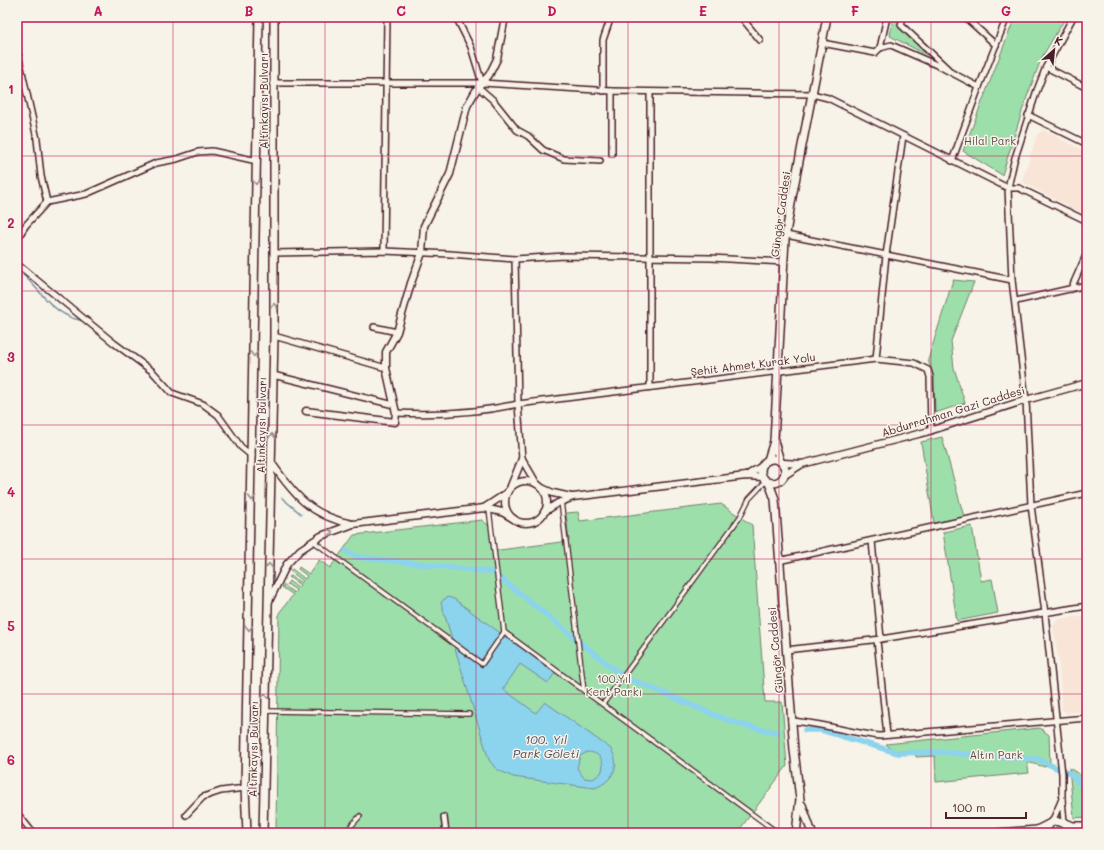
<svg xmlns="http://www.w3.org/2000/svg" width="1104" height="850" font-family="Mali,sans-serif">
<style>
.built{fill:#f8e5d7}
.green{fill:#9ddfaa;stroke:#747f6a}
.water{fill:#8cd3ed;stroke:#728b9f;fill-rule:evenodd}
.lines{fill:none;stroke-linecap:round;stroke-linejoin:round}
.stream{stroke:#728b9f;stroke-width:1.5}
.canal{stroke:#8cd3ed;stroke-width:5.5}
.pedestrian-casing{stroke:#4a1f2b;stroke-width:6}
.minor-casing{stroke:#4a1f2b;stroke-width:8}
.tertiary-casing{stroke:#4a1f2b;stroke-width:9}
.secondary-casing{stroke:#4a1f2b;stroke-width:10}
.pedestrian{stroke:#f7f3e8;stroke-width:3.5}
.minor{stroke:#f7f3e8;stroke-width:5}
.tertiary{stroke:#f7f3e8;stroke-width:6}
.secondary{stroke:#f7f3e8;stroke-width:7}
.oneway{stroke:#a0898a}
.grid{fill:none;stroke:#c2185b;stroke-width:1;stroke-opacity:0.55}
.labels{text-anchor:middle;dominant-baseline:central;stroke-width:3;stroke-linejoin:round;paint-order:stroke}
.street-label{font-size:11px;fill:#4a1f2b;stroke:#f7f3e8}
.park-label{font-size:11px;fill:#5f4f4b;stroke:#f7f3e8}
.water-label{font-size:12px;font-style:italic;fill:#5a4c5c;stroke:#f7f3e8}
.neatline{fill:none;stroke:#c2185b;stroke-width:1.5}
.grid-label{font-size:13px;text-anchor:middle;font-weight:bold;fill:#c2185b}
</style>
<rect width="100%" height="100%" fill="#f7f3e8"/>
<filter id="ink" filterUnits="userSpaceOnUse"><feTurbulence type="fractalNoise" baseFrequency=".025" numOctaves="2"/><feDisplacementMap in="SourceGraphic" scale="8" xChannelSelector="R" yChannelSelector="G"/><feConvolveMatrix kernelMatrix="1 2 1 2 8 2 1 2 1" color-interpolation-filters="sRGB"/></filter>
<g filter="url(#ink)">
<g class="built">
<polygon points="1043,130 1087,152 1087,216 1022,182 1037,135"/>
<polygon points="1087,615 1087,711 1067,713 1062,709 1059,663 1053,626 1058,619"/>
</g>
<g class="green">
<polygon points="893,17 905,17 903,27 932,53 931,57 890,36"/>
<polygon points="1015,17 1066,17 1042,57 1025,102 1002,175 963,151"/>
<polygon points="953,280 974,282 951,341 954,368 965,403 935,413 934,377 928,360"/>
<polygon points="942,437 964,517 934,523 921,442"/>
<polygon points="721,504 752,525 765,702 782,702 787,766 737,833 281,833 276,828 279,613 293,595 282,587 284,585 294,593 296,590 287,584 289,581 298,588 300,585 289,577 291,576 301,583 303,581 290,571 292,569 305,579 307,576 298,569 299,567 309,574 319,560 330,568 354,535 482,520 489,526 492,551 569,541 566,513 578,512 580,521"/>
<polygon points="972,526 981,581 992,579 998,613 957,621 943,532"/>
<polygon points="1040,728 1049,735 1050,764 1045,767 1027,762 1029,773 936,782 935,756 916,757 915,752 892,750 886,744"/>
<polygon points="1069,768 1087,779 1087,817 1074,818"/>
</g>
<path class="water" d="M 448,597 L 454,599 L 555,673 L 548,683 L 520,664 L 503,689 L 536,713 L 545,702 L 610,748 C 622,765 613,781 595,788 L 513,777 L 496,769 L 489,760 L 441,603 L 443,600 ZM 587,752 C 600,752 606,762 601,773 L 593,779 L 584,778 L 577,768 L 580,756 Z"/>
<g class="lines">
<g class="stream">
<path d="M 17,270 C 36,283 47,307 68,316 C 72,319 78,319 83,321"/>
<polyline points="133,360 156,379"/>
<polyline points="177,397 185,400"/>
<polyline points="282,498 301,514"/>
</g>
<g class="canal">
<path d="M 346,551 L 357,557 L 493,572 L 625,678 C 678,695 722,726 778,732"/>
<polyline points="805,730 821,730 898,753 943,752 993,757 1037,759 1072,775 1087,791"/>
</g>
<defs>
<g id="pedestrian">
<polyline points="561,501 584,691"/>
<polyline points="313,541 482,664 504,632 489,509"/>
<polyline points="504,632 778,833"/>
<polyline points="603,704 740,517 749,499 766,481"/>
<polyline points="266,711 469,714"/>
<polyline points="345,833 360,816"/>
</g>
<g id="minor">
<polyline points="456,17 471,47 482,83"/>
<polyline points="741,17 760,40"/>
<polyline points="903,17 901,25 948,69"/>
<polyline points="965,17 996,45"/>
<polyline points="822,43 875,53 880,48 891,45 939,66 979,87"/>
<polyline points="880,48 887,17"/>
<polyline points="17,49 37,139 41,176 47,202 26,225 17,239"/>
<polyline points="1046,67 1087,88"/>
<polyline points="273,83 482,83 612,91"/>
<polyline points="478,87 493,100 517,130 528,136 543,150 564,159 600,161"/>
<polyline points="603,91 603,40 611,17"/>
<polyline points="1028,115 1087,144"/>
<polyline points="612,154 612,91 812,94 828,98 1008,188 1019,188 1087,221"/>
<polyline points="952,161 979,87 1007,17"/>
<polyline points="47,202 86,194 156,163 177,159 198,152 212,151 257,161"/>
<polyline points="786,235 1012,280"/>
<polyline points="384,251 387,17"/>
<polyline points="274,253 384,251 450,254 515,259 565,256 711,258 784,262"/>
<polyline points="17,264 114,343 152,371 172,393 203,404 218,415 241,447 252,456"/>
<polyline points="1071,289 1087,253"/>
<polyline points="1016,301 1087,285"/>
<polyline points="374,327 397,332"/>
<polyline points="274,336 386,368"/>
<polyline points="876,359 886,255 903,136"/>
<polyline points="273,375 394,405"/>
<polyline points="650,387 650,92"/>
<path d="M 396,413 C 437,415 477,413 518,404 L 515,259"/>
<polyline points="522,459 518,404 876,359 914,363 928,370 930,377 931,431"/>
<polyline points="872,541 881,639"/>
<polyline points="778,561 1087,493"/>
<polyline points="877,640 887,735"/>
<polyline points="786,650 881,639 1087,606"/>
<path d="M 791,721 C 822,723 850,733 880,736 L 1087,718"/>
<polyline points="1062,799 1062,774 1045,613 1031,505 1026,400 1012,280 1008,188 1014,161 1036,93 1046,67 1073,17"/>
<polyline points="17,813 33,833"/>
<polyline points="186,815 203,797 221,791 245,788"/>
<polyline points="444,817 446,833"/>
<polyline points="1052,822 1062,799 1064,822"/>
</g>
<g id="tertiary">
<polyline points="306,411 395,422 396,413 386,368 386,352 397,332 411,283 422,253 424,226 450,174 467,106 478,87 489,75 497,59 505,17"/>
<polyline points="522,459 536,483"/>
<path d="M 271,462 C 294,495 311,516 352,524"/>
<polyline points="783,463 802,464 926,432 1026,400 1087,383"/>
<polyline points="785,475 802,464"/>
<polyline points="746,476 762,466"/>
<circle cx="526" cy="502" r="21"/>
<polyline points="511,486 522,459"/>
<polyline points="542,488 553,493 571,497"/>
<polyline points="484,508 507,493"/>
<polyline points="544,512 558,503 573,497 746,476 763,477"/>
<polyline points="269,601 287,564 300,550 321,536 353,524 484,508 502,512 514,519"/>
</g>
<g id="secondary">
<polyline points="774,441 780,461"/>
<circle cx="773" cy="471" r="12"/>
<polyline points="768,460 774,441 785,239 793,192 827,17"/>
<polyline points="769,483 775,499 794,750 800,799 796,833"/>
<polyline points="802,805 812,833"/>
<polyline points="1066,823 1073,826 1087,826"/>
<polyline points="247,833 245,788 259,17"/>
<polyline points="263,833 274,336 274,17"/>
<polyline points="998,833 1037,830 1049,824"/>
<polyline points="1046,833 1049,824 1056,821 1067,825 1070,833"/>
</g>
</defs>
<use href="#pedestrian" class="pedestrian-casing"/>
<use href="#minor" class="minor-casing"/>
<use href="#tertiary" class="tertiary-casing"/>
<use href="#secondary" class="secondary-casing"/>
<use href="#pedestrian" class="pedestrian"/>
<use href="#minor" class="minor"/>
<use href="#tertiary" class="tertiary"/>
<use href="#secondary" class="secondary"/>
</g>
<defs><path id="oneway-chevron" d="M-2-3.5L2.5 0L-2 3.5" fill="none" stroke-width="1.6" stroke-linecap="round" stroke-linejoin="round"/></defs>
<g class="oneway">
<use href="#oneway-chevron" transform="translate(256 182) rotate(91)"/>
<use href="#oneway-chevron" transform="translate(274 306) rotate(-90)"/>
<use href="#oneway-chevron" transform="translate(254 354) rotate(91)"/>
<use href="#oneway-chevron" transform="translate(272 436) rotate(-89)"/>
<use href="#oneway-chevron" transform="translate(252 498) rotate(91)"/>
<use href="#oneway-chevron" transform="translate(330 532) rotate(-21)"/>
<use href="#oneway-chevron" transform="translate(269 566) rotate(-89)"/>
<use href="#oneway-chevron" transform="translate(249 628) rotate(91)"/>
<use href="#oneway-chevron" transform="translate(265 696) rotate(-88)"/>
</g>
</g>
<path class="grid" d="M 173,17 L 173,833M 325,17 L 325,833M 476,17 L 476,833M 628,17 L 628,833M 779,17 L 779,833M 931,17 L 931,833M 17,156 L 1087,156M 17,291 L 1087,291M 17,425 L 1087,425M 17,559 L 1087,559M 17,694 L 1087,694"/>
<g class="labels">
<g class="street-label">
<text transform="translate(263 101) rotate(-90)">Altınkayısı Bulvarı</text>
<text transform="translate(780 214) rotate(-82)">Güngör Caddesi</text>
<text transform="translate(753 364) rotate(-7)">Şehit Ahmet Kurak Yolu</text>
<text transform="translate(953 411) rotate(-17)">Abdurrahman Gazi Caddesi</text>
<text transform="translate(261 425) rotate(-89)">Altınkayısı Bulvarı</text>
<text transform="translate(775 650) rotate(-95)">Güngör Caddesi</text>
<text transform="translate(253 749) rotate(-89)">Altınkayısı Bulvarı</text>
</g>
<g class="park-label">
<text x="990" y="140">Hilal Park</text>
<text x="614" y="678">100.Yıl<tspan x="614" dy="13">Kent Parkı</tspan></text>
<text x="996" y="754">Altın Park</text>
</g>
<g class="water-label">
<text x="546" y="739">100. Yıl<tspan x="546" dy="14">Park Göleti</tspan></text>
</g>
</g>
<rect width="1104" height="850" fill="none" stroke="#f7f3e8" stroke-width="44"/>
<g transform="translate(1054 50) rotate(27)" stroke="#f7f3e8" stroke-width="3" paint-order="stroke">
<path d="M0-3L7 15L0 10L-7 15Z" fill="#4a1f2b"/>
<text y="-6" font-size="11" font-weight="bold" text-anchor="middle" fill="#4a1f2b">K</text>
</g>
<path d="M946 812v6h80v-6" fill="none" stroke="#4a1f2b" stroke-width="2"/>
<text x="952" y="812" font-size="12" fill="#4a1f2b" stroke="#f7f3e8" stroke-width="3" paint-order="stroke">100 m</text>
<rect x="22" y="22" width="1060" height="806" class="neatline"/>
<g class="grid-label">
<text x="98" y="16">A</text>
<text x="249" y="16">B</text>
<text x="401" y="16">C</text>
<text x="552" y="16">D</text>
<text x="703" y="16">E</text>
<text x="855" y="16">F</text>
<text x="1006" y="16">G</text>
<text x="11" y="94">1</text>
<text x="11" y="228">2</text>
<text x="11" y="362">3</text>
<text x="11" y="497">4</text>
<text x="11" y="631">5</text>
<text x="11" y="765">6</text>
</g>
</svg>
